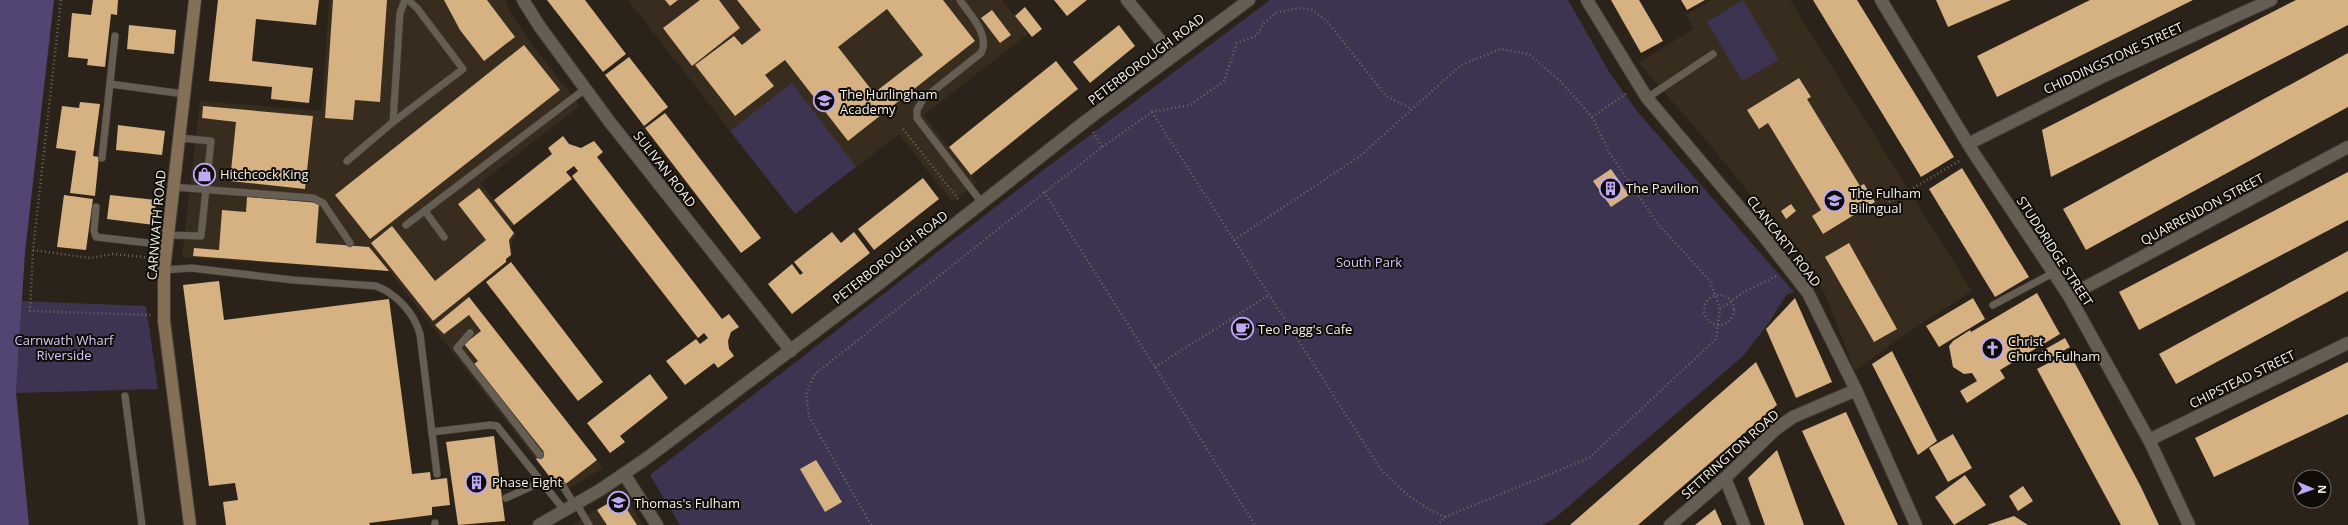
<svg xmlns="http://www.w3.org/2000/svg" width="2348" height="525" font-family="'Open Sans',sans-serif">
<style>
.built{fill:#382c1e}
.green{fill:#3c3451}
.water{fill:#534573}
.building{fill:#d6b182;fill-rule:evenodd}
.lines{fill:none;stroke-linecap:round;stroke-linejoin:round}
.lane-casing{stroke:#453e37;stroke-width:8}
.street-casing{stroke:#453e37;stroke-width:14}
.secondary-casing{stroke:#453e37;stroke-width:14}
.path{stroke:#6f685f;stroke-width:2.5;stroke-dasharray:1 3;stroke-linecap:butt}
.lane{stroke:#665d53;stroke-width:7}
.street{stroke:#665d53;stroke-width:12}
.secondary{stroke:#847056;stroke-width:12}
.labels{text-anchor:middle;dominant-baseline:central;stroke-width:4;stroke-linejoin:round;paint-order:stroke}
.street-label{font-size:13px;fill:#f6f1ea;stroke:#100d09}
.poi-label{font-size:13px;fill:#f6f1ea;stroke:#100d09;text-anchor:start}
.park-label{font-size:13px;fill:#d6caf8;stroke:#100d09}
</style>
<rect width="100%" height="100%" fill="#2b231a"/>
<g class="built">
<polygon points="329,0 506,0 510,12 531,43 580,106 480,183 514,225 511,228 516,235 512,242 511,255 506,259 508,262 467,294 603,468 562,493 389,271 182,257 200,101 322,111"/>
<polygon points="628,0 1002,0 1028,34 924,115 977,183 952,202 899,134 795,214"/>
<polygon points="1711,0 1790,0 1972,291 1904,335 1855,371 1825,294 1798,254 1711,146 1639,63 1693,29 1686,15"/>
<polygon points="623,493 643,525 571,525"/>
</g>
<g class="green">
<polygon points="1270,0 1568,0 1611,75 1637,111 1794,292 1786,295 1768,324 1742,357 1555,518 1542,525 680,525 650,475 1042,171"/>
<polygon points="1743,0 1779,60 1742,81 1707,22"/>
<polygon points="792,83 856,167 795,214 730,131"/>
<polygon points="22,301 146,306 158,389 16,393"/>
</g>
<polygon class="water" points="0,0 54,0 25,252 16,393 29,525 0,525"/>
<g class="building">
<polygon points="93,0 118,0 117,15 111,14 105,67 87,65 88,59 68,57 72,13 91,15"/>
<polygon points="218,0 319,0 316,25 256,19 252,61 313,68 309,103 271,99 272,87 209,81"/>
<polygon points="333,0 387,0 380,102 355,100 353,120 325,118"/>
<polygon points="444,0 487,0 515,37 484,61 460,30"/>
<polygon points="547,0 585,0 626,54 603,72"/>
<polygon points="665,0 678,0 670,6"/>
<polygon points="700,0 719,0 740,28 692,66 663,28"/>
<path d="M 737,0 L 943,0 L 975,41 L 848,141 L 785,60 L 765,75 L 774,86 L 735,116 L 695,65 L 734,36 L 742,45 L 761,30 ZM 887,9 L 923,55 L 874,93 L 838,47 Z"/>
<polygon points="1054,0 1087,0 1067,16"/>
<polygon points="1611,0 1639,0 1663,41 1641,53"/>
<polygon points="1681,0 1705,0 1687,10"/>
<polygon points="1813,0 1857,0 1954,157 1921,177"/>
<polygon points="1936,0 2011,0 1948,27"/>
<polygon points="2090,0 2193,0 1997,97 1977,56"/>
<polygon points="2296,0 2348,0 2348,25 2051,177 2042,130"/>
<polygon points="1025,7 1042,29 1032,37 1015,16"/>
<polygon points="992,10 1011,35 1000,43 981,18"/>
<polygon points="129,25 176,30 174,54 127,49"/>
<polygon points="1119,25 1135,46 1090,83 1073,62"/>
<polygon points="524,45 560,90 370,239 335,195"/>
<polygon points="2348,53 2348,107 2086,250 2063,209"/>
<polygon points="629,57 668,107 644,126 605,75"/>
<polygon points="1056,61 1078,89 971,175 949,147"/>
<polygon points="1799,78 1811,97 1807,99 1860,186 1864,184 1875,202 1823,234 1812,216 1821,210 1768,123 1759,129 1747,110"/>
<polygon points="80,102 100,104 93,156 99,157 95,196 70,193 76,151 56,148 62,106 79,108"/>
<polygon points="203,106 313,116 305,189 230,181 236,122 202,118"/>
<polygon points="665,113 761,238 741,253 645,128"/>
<polygon points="118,125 165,131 162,155 116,150"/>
<polygon points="563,136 569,144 581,148 594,141 603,152 597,157 722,319 729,314 739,327 731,332 728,341 729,349 734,356 718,368 714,363 685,385 666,361 696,339 700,344 708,338 704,333 698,338 572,176 578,171 574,166 566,172 572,179 514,225 494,200 552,154 548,148"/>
<polygon points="1962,168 2029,277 1995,297 1929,189"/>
<polygon points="1611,169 1629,195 1611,207 1593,181"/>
<polygon points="2348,172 2348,220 2139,330 2119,292"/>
<polygon points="923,178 939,199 874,250 858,229"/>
<polygon points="479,188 514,233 509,240 511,255 506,259 506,262 433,321 371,243 392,226 435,281 486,240 458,204"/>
<polygon points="64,195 93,199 86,250 57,247"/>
<polygon points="110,195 156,200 154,225 107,219"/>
<polygon points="247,197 319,203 316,243 369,247 389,271 193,256 194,248 219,250 222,210 246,212"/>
<polygon points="1791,204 1796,211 1786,219 1781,211"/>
<polygon points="832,232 841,243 854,232 870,253 792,314 768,284 792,264 800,275 803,273 794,262"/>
<polygon points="1849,243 1897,329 1874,342 1825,257"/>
<polygon points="2348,251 2348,291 2176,384 2159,354"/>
<polygon points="511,262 603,382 578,401 486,282"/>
<polygon points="219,281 224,320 389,299 412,474 430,472 431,480 447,478 450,505 432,507 432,515 369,523 370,525 226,525 223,502 238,500 235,483 209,486 183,285"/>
<polygon points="2037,293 2060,334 2000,370 2005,378 1967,403 1960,391 1977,381 1972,373 1964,374 1953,367 1949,346 1953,341 1970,330 1971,332"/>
<polygon points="469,297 597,460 559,489 536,459 544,452 474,364 478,361 464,344 481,331 469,315 444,334 435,325"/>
<polygon points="1795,298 1832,382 1796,398 1766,329"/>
<polygon points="1973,298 1985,319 1939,347 1926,326"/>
<polygon points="2065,338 2070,347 2047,360 2042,351"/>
<polygon points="1892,351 1937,441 1918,455 1872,364"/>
<polygon points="2069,352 2140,485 2159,525 2121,525 2037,369"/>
<polygon points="1756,362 1777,405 1638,525 1570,525"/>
<polygon points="2348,362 2348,414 2214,477 2195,438"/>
<polygon points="650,374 668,398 620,436 625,442 610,453 587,423"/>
<polygon points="1846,412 1898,525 1845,525 1802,431"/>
<polygon points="1953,434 1972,468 1948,482 1929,448"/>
<polygon points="494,436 505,521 458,525 446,442"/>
<polygon points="1777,450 1804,525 1765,525 1748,478"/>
<polygon points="816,460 842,502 825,512 800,469"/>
<polygon points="1965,475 1986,505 1954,525 1935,497"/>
<polygon points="2023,486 2033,501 2018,511 2009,496"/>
<polygon points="619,497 637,525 607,525 597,510"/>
<polygon points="1715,509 1722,525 1695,525"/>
<polygon points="2014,516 2028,525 1987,525"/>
</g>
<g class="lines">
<defs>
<g id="lane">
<path d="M 960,0 C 969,14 991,35 981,53 L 923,99 L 917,110 L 917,118 L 982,203"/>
<polyline points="110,84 184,94"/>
<polyline points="1647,98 1713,54"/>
<polyline points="393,122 463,69 417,8 408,0"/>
<polyline points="102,158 115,36"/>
<polyline points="347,161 393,122 400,13 405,0"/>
<polyline points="173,187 313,198 323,203 350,243"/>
<polyline points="96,207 94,231 96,237 166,245"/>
<polyline points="425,211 444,237"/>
<polyline points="406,225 585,89"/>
<polyline points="168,235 201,236 211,141 179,138"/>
<path d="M 164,270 L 191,268 L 293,280 L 376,286 C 397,294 414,313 420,334 L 437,474"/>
<polyline points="1993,305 2053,273"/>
<polyline points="470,333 457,348 540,455"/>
<polyline points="125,396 142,525"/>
<polyline points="432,432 490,425 497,426 564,510"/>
<polyline points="563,486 574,504"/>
<polyline points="506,498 541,482"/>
<polyline points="576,503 589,525"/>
<polyline points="435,523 435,525"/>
</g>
<g id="street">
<polyline points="523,0 540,27 609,121 791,351"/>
<polyline points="1127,0 1173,56"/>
<polyline points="1587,0 1647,98 1762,234 1808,293 1856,390 1916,525"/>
<polyline points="1881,0 1973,152 2069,296 2149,440 2189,525"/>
<polyline points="1968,144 2104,76 2271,0"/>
<polyline points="2069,296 2348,147"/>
<polyline points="2149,440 2348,343"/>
<polyline points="624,474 657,525"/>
<polyline points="1725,478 1744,525"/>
<polyline points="539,525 600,490 647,458 876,286 1087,120 1249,0"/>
<polyline points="1670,525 1725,478 1776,429 1793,417 1856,390"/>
</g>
<polyline id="secondary" points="190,525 164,321 164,270 195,0"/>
</defs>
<use href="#lane" class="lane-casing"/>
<use href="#street" class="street-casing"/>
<use href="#secondary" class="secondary-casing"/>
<g class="path">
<polyline points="61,0 33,250 30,311 151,315"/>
<path d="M 1152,112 L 1380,468 C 1400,490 1418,505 1445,517"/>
<polyline points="1592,117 1627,93"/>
<polyline points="903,129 959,200"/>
<polyline points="1093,132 1102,147"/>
<polyline points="1044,192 1255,525"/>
<polyline points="1889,202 1961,160"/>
<polyline points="1234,240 1360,156 1461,65 1501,49 1529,54 1561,82 1592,117 1610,154 1658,224 1710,281 1720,309 1716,339 1589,458 1445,517 1438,525"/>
<polyline points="33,250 90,258 113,254 152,258"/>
<circle cx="1719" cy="310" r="15"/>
<polyline points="1720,309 1744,292 1776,276"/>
<polyline points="1155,367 1269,295"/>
<polyline points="871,525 809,416 806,394 815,374 1102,147 1152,112 1190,105 1224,81 1237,43 1256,36 1264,23 1276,13 1298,8 1312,10 1327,21 1386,96 1412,109"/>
</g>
<use href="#lane" class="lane"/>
<use href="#street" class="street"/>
<use href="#secondary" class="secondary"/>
</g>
<defs>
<symbol id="school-ring" viewBox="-11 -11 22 22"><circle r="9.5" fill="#100d09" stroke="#bea9f4" stroke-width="1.5"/><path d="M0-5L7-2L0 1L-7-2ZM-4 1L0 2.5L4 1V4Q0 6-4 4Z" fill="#bea9f4"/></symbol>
<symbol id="shop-ring" viewBox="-11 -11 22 22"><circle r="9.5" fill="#100d09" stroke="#bea9f4" stroke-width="1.5"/><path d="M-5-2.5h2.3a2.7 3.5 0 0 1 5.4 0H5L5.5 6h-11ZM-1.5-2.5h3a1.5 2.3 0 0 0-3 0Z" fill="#bea9f4"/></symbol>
<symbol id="building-ring" viewBox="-11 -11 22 22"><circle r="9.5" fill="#100d09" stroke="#bea9f4" stroke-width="1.5"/><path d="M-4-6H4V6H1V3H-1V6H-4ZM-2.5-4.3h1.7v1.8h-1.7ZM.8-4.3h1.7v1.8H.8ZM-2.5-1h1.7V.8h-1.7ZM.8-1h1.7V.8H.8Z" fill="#bea9f4"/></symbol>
<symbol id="cafe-ring" viewBox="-11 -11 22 22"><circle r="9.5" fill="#100d09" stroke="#bea9f4" stroke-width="1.5"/><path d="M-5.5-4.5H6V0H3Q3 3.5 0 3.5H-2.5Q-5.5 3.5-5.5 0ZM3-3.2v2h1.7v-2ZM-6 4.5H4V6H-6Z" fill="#bea9f4"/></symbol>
<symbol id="church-ring" viewBox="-11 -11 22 22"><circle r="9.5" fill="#100d09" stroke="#bea9f4" stroke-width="1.5"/><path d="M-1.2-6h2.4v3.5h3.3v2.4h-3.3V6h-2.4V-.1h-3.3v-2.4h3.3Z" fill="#bea9f4"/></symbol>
</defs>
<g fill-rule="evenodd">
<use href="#school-ring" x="812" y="88" width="25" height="25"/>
<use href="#shop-ring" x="192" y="162" width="25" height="25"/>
<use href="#building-ring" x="1598" y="176" width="25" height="25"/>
<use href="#school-ring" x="1822" y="188" width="25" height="25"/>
<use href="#cafe-ring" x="1230" y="316" width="25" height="25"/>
<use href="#church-ring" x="1980" y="336" width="25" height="25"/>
<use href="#building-ring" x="464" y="470" width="25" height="25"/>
<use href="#school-ring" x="606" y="490" width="25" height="25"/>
</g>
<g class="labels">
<g class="street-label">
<text transform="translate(2113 58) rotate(-25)">CHIDDINGSTONE STREET</text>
<text transform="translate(1146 59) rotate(-37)">PETERBOROUGH ROAD</text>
<text transform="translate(665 169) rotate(52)">SULIVAN ROAD</text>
<text transform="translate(2202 209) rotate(-28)">QUARRENDON STREET</text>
<text transform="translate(156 225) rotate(-85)">CARNWATH ROAD</text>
<text transform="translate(1784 241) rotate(52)">CLANCARTY ROAD</text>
<text transform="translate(2055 251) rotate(57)">STUDDRIDGE STREET</text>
<text transform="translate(890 257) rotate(-38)">PETERBOROUGH ROAD</text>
<text transform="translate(2242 379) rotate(-26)">CHIPSTEAD STREET</text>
<text transform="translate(1730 454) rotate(-42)">SETTRINGTON ROAD</text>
</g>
<g class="poi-label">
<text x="840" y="94">The Hurlingham<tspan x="840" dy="15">Academy</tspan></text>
<text x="220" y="174">Hitchcock King</text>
<text x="1626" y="188">The Pavilion</text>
<text x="1850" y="193">The Fulham<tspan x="1850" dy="15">Bilingual</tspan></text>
<text x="1258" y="329">Teo Pagg's Cafe</text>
<text x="2008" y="341">Christ<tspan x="2008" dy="15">Church Fulham</tspan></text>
<text x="492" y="482">Phase Eight</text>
<text x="634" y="503">Thomas's Fulham</text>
</g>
<g class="park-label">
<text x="1369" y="262">South Park</text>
<text x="64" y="340">Carnwath Wharf<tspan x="64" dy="15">Riverside</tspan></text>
</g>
</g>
<g transform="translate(2312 489) rotate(92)"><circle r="19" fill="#100d09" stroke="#6c6863"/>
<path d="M0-3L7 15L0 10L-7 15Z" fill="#bea9f4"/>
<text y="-6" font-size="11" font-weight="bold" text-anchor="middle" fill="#f6f1ea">N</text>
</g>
</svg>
